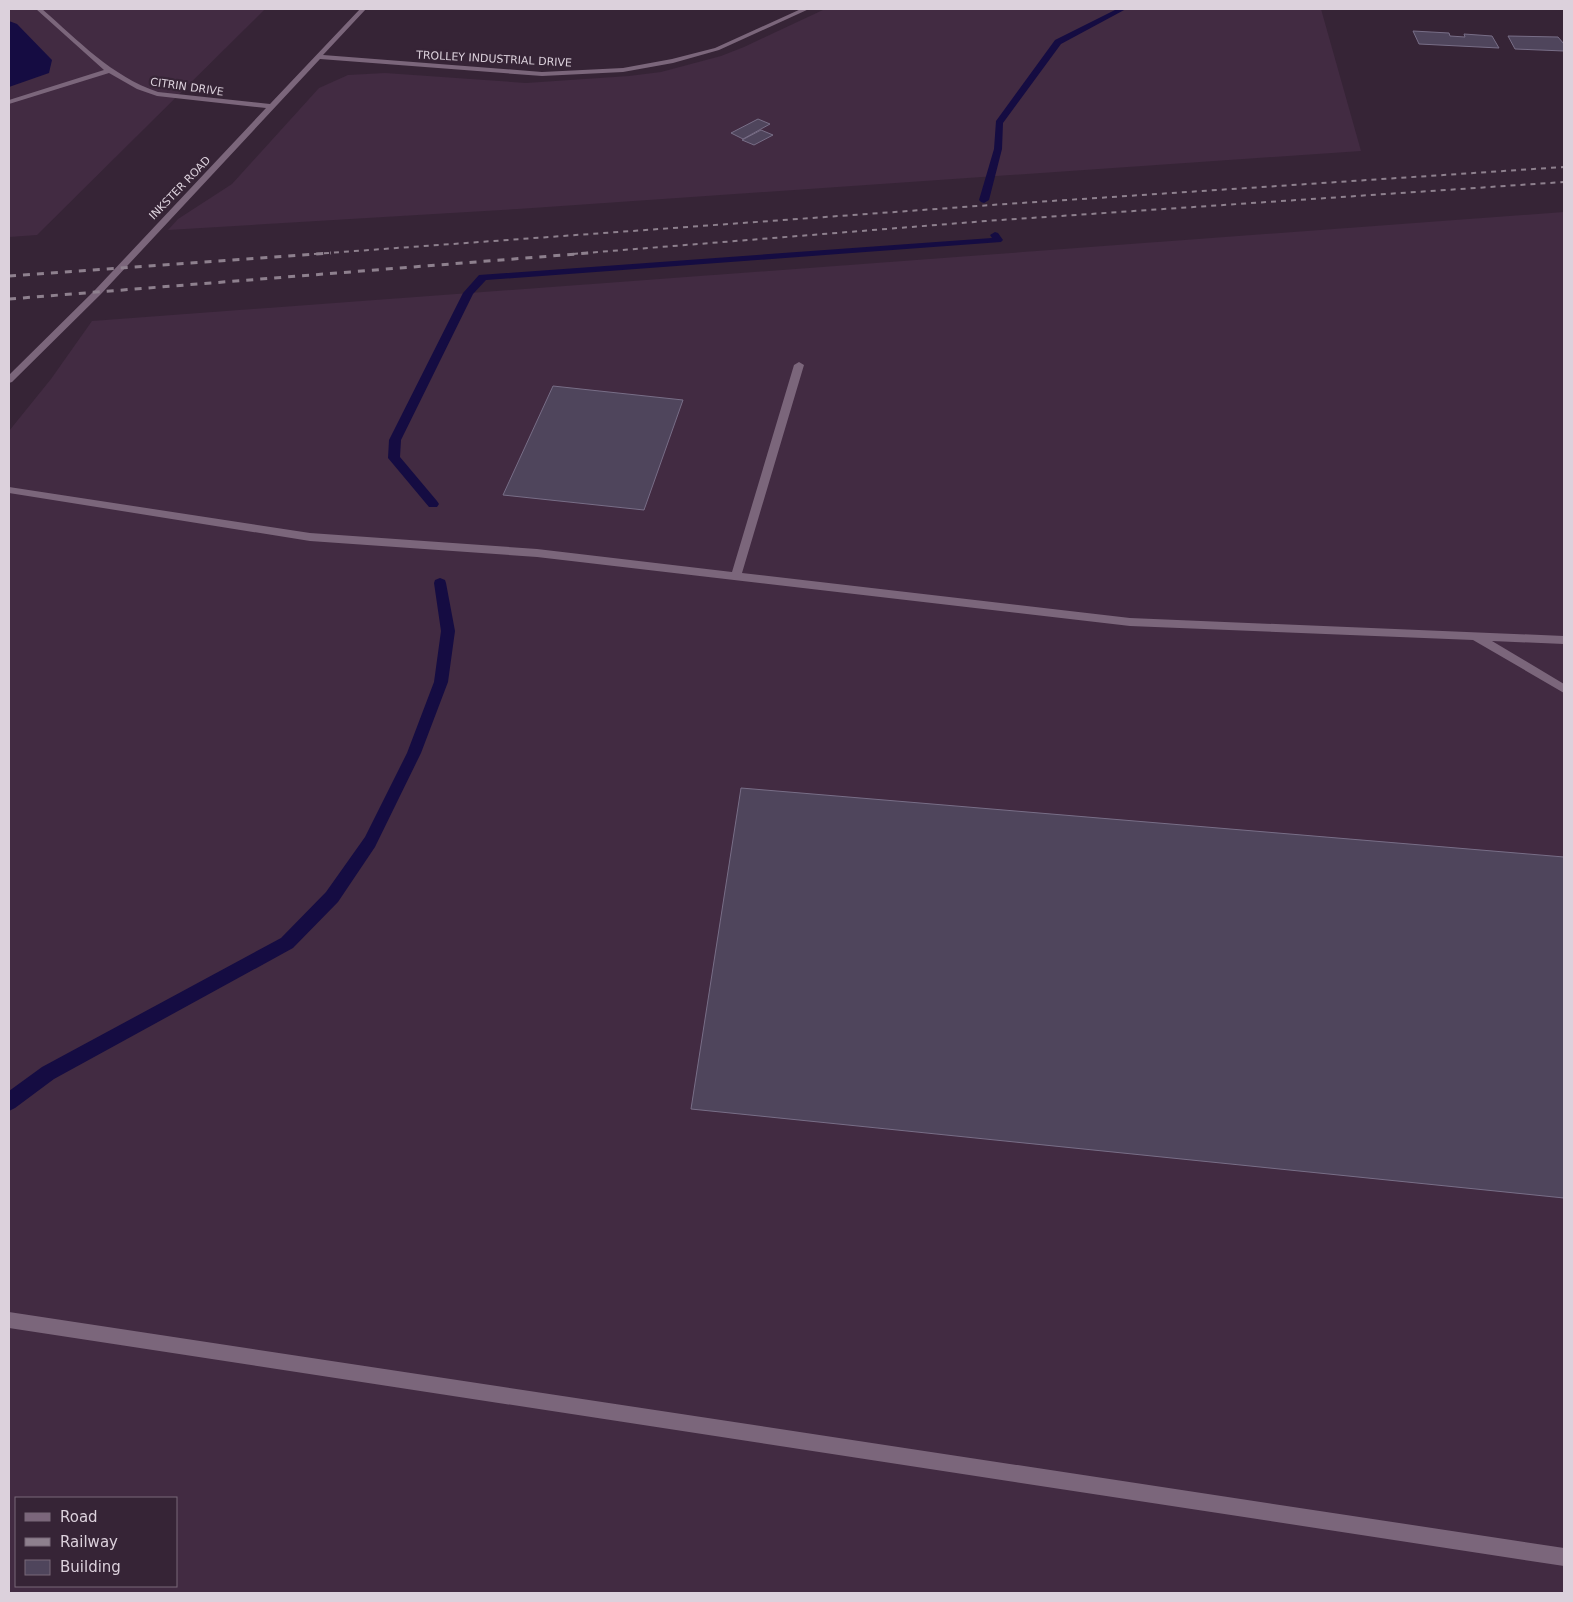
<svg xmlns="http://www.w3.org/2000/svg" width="1573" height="1602" font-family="'DejaVu Sans',sans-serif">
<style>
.built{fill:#422b42;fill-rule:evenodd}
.water{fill:#150c42}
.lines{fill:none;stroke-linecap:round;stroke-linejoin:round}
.stream{fill:#150c42;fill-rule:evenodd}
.building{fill:#4f455c;stroke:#786e87}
.minor{fill:#7b667b;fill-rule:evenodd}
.rail-far1{stroke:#8e808e;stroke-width:2;stroke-dasharray:5 5;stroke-linecap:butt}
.rail{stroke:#8e808e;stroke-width:3;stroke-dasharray:7 7;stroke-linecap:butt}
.labels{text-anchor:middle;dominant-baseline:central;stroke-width:4.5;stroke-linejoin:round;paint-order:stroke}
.far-street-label{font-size:11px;fill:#dcd1dc;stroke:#362436}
</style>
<rect width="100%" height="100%" fill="#362436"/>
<g class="built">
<polygon points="9,9 265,9 37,235 9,237"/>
<polygon points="825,9 1321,9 1361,151 518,209 168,230 178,219 232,184 319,88 348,75 385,73 526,83 629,76 661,72 721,56 744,47"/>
<path d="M 1564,212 L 1564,1593 L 9,1593 L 9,431 L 51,379 L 92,321 ZM 16,1498 L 176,1498 L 176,1586 L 16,1586 Z"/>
</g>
<polygon class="water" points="9,21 17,24 52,60 49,73 9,87"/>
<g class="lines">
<g class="stream">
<polygon points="1117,9 1126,9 1061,44 1003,123 1002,149 989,200 984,203 981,202 979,200 994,149 996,121 1055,40"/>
<polygon points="995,232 998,233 1003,240 1001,242 486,280 473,294 401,440 400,457 437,501 439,504 437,507 429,507 388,458 389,440 463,293 479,275 992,238 990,235"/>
<polygon points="440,578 445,580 446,583 455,631 448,682 421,753 375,847 338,902 293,948 54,1079 15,1108 9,1111 9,1091 42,1067 281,938 326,892 365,837 407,753 434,682 441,631 434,583 435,580"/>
</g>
</g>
<g class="building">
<polygon points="1413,31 1449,33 1450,36 1465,37 1464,34 1492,36 1499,48 1419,44"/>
<polygon points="1508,36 1558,37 1564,44 1564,51 1515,49"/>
<polygon points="758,119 770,124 743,139 731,133"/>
<polygon points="761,130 773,135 754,145 742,140"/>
<polygon points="553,386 683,400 644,510 503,495"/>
<polygon points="741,788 1564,857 1564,1198 691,1109"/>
</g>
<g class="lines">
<g class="minor">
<path d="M 36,9 L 42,9 C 79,41 111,76 158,92 L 270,104 L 360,9 L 366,9 L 323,55 L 542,72 L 623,68 L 672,59 L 715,48 L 801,9 L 809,9 L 719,50 L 673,63 L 623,72 L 542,76 L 320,59 L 101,294 L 12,382 L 9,383 L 9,375 L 95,290 L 266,108 L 157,96 L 137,89 L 109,73 L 9,104 L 9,100 L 104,70 Z"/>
<polygon points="799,362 804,365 742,573 1130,618 1564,636 1564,644 1492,641 1564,684 1564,693 1473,640 1130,626 537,557 310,541 9,493 9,487 310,533 537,549 732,572 794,365"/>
<polygon points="9,1312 1564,1548 1564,1566 9,1328"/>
</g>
<g class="rail-far1">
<polyline points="314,254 991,205 1564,167"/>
<polyline points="573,254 986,221 1564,182"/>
</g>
<g class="rail">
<polyline points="9,276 331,253"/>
<polyline points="9,299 589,253"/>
</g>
</g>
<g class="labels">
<g class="far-street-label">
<text transform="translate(494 59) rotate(3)">TROLLEY INDUSTRIAL DRIVE</text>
<text transform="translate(187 87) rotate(8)">CITRIN DRIVE</text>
<text transform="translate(180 188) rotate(-46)">INKSTER ROAD</text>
</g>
</g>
<rect width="1573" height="1602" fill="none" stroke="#dcd1dc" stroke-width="20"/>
<rect x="15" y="1497" width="162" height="90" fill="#362436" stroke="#786978"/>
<rect x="25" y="1513" width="25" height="8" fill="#7b667b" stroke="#786978"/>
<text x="60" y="1522" font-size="15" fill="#dcd1dc">Road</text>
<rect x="25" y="1538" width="25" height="8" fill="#8e808e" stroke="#786978"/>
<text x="60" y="1547" font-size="15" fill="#dcd1dc">Railway</text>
<rect x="25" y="1560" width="25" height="15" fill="#4f455c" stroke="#786978"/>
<text x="60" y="1572" font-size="15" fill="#dcd1dc">Building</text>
</svg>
